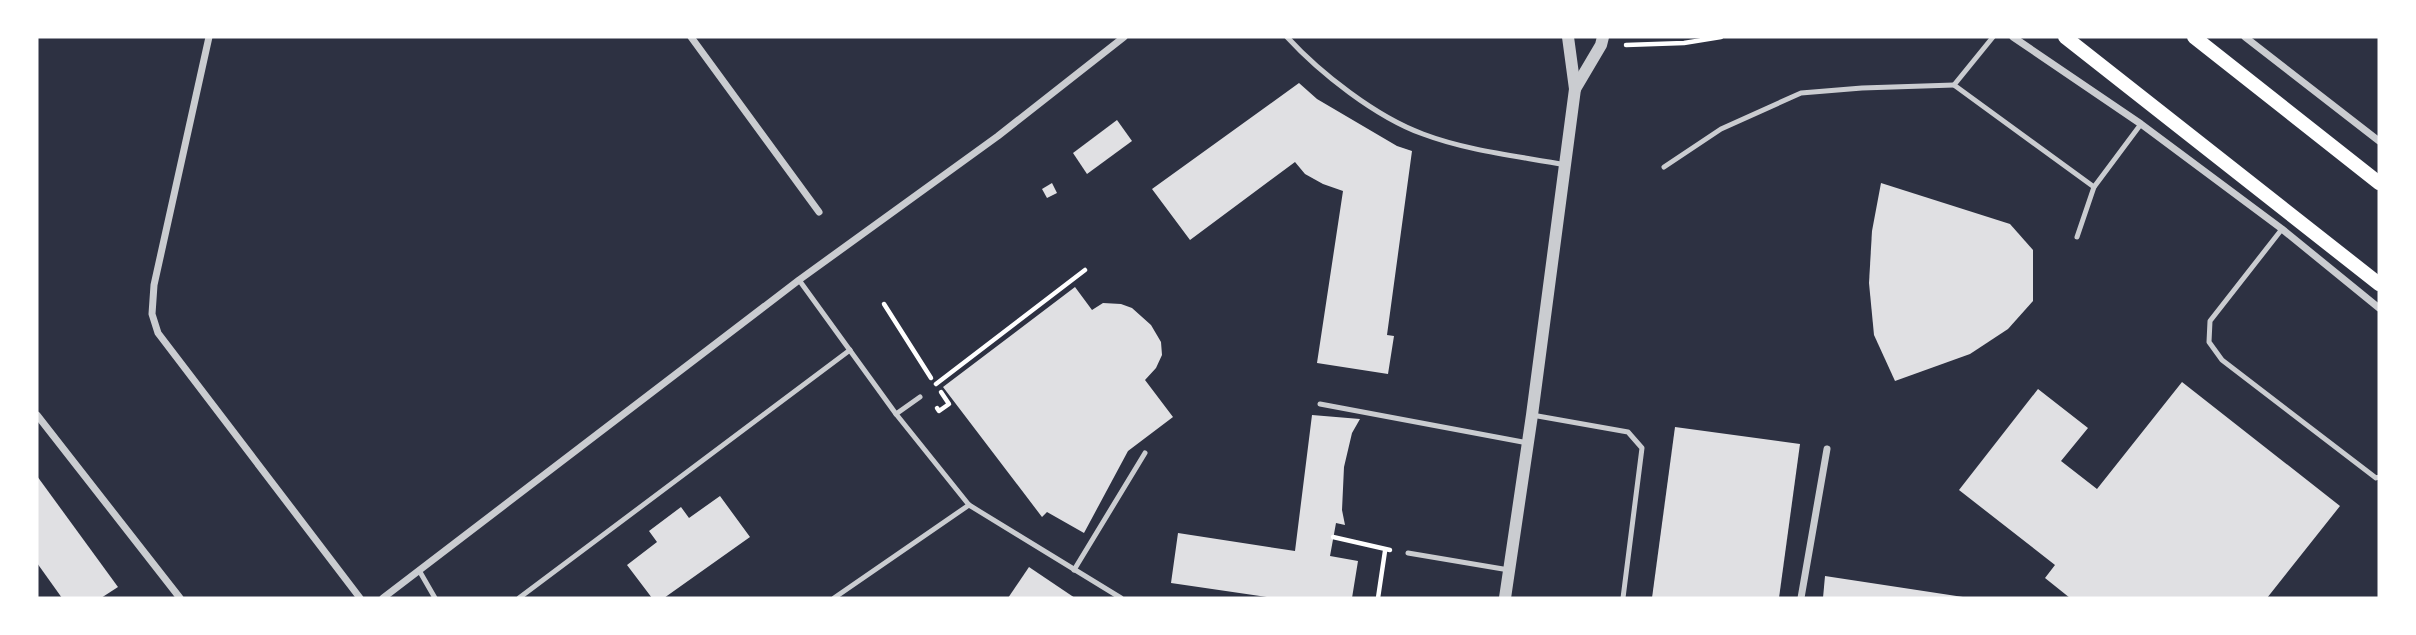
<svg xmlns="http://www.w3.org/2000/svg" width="2416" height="635" font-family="Arial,sans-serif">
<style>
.building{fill:#e0e0e3}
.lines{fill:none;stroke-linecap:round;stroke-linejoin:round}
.path{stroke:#fff;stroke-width:4.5}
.service{stroke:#caccd0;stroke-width:5}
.minor{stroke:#caccd0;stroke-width:7}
.tertiary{stroke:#caccd0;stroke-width:12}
.secondary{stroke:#fff;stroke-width:14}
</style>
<rect width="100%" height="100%" fill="#2d3142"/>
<g class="building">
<polygon points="1299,83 1317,99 1397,146 1412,151 1387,335 1394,336 1388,374 1317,363 1343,191 1323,184 1305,174 1295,162 1190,240 1152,189"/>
<polygon points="1117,120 1132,141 1087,174 1073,153"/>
<polygon points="1052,183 1057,193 1047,198 1042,189"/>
<polygon points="1881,183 2010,224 2033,250 2033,301 2008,329 1970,354 1895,381 1874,335 1869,283 1872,231"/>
<polygon points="1075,287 1092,310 1103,303 1121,304 1132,308 1151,325 1161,342 1162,355 1156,368 1145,380 1173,417 1128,451 1084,533 1047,512 1042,517 943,387"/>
<polygon points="2182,382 2340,506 2267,598 2070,598 2045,578 2055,565 1959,490 2038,389 2088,428 2061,461 2097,489"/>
<polygon points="1312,415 1360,419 1352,433 1344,467 1342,510 1345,525 1336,523 1330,556 1358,561 1352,598 1273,598 1171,583 1178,533 1295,551"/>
<polygon points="1675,427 1800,444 1779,598 1652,598"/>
<polygon points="37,476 118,587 101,598 62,598 37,563"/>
<polygon points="720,496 750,537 664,598 652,598 627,565 657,542 649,531 681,507 689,518"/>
<polygon points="1029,567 1075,598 1008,598"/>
<polygon points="1825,576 1963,597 1963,598 1823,598"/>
</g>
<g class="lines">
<g class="path">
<polyline points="1626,45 1684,43 1721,37"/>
<polyline points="884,304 931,378"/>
<polyline points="936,384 1085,270"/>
<polyline points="937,408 939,411 949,404 941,392"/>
<polyline points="1333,537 1390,550"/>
<polyline points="1378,598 1385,551"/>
</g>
<g class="service">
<path d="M 1287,37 C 1320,73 1376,117 1423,134 C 1468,151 1518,156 1566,165"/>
<polyline points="1993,37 1954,85 2094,187"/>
<polyline points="1664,167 1721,129 1801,93 1862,88 1954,85"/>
<polyline points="2282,229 2210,321 2209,342 2222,360 2376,478 2379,477"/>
<polyline points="2077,237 2094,187 2141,124"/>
<polyline points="799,280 896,414 969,505 1121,598"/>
<polyline points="1320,404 1528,443"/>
<polyline points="896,414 920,397"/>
<polyline points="1532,415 1628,432 1642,448 1623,598"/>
<polyline points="1408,553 1509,570"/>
<polyline points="1074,570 1145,453"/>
<polyline points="420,572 435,598"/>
<polyline points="519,598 850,350"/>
<polyline points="834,598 969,505"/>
</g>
<g class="minor">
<polyline points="209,37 154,285 152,314 158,333 360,598"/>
<polyline points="691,37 819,212"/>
<polyline points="2013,37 2141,124 2282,229 2379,308"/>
<polyline points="2245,37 2379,141"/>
<polyline points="37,415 180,598"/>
<polyline points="383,598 799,280 998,136 1124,37"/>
<polyline points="1801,598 1827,449"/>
</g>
<g class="tertiary">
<polyline points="1575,89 1601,45 1603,37"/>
<polyline points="1505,598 1532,415 1575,89 1568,37"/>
</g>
<g class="secondary">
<polyline points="2065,37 2379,284"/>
<polyline points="2194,37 2379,183"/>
</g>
</g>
<rect width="2416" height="635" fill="none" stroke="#ffffff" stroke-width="77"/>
</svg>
